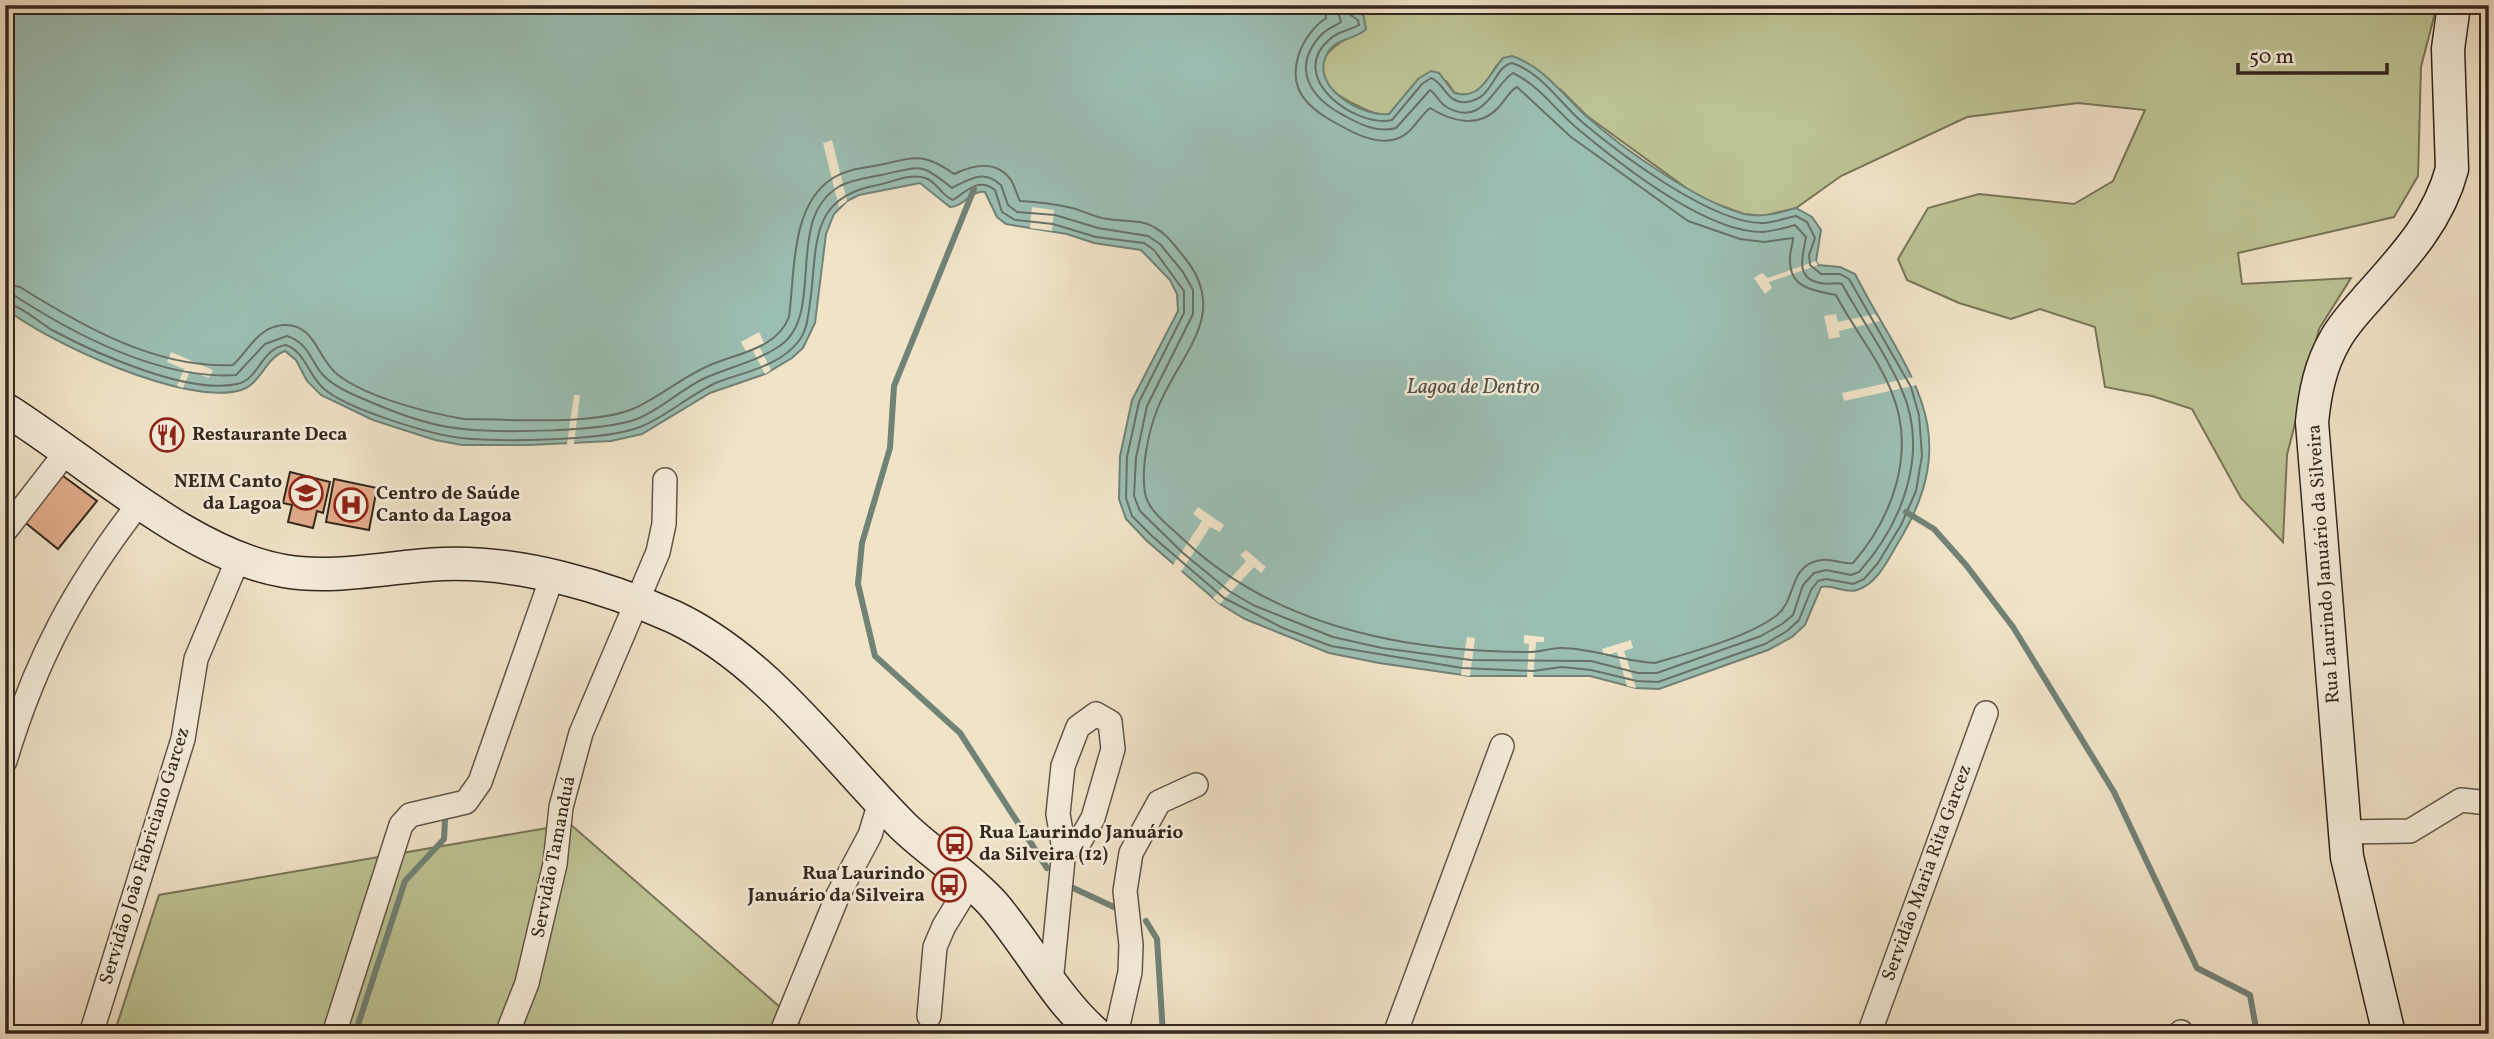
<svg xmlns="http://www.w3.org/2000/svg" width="2494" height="1039" font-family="Vollkorn,serif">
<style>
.green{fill:#bdc394;stroke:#787558;stroke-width:2}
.water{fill:#9bbeb2;stroke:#718276;stroke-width:2}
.pier{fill:#f1e3c8}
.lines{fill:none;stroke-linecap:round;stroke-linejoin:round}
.shore{stroke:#677267;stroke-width:2}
.stream{stroke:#718276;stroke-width:6}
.building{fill:#e4ac8c;stroke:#33271c;stroke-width:2}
.minor-casing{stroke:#625647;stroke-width:26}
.secondary-casing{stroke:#33271c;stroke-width:35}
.minor{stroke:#f6eddb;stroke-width:23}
.secondary{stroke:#f6eddb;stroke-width:32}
.labels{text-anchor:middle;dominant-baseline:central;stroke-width:5;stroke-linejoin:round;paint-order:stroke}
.poi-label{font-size:19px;font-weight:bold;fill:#33271c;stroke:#f6eddb;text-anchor:start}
.street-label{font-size:19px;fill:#33271c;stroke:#f6eddb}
.water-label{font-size:21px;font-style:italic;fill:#525449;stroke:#f6eddb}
</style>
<rect width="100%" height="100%" fill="#f1e3c8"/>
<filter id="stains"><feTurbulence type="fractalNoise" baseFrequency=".00286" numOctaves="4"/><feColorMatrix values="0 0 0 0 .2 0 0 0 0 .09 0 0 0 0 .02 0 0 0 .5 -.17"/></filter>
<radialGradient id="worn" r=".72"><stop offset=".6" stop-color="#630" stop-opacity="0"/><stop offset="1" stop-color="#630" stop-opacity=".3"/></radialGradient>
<g class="green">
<path d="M 1345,5 L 2437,5 L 2421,67 L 2418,176 L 2394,217 L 2238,253 L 2242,284 L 2351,278 L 2319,329 L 2287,455 L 2283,542 L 2241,498 L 2192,409 L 2152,396 L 2105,387 L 2095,327 L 2040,309 L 2011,319 L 1959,303 L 1907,280 L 1898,259 L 1928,208 L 1979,194 L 2074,204 L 2113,181 L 2145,110 L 2078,103 L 1967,117 L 1841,176 L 1796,208 L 1763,216 L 1744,214 L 1700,198 L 1587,116 L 1560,89 L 1497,65 C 1487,81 1477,100 1455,93 L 1446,81 C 1430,89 1412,96 1398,106 C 1395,108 1393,112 1390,114 C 1378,120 1335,95 1327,85 C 1307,60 1342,38 1362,32 L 1350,7 Z"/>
<polygon points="570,824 811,1034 114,1034 159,895"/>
</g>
<path class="water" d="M 5,5 L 1345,5 L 1363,14 L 1366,29 C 1354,41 1334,37 1326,56 C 1311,88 1362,117 1389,114 L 1418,79 L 1431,71 L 1439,73 L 1454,93 C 1481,101 1489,74 1503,58 L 1512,56 C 1544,67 1562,94 1586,116 C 1622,148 1698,202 1744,214 C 1762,218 1779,213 1796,208 L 1812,217 L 1821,230 L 1816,261 L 1818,265 L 1840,267 L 1855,274 C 1906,374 1968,428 1898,543 C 1888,560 1877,584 1857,590 C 1845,594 1833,584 1821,587 L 1805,625 L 1792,637 L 1768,650 L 1659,689 L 1636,688 L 1590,676 L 1470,676 L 1379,663 L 1329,653 L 1245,619 L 1220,604 L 1147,541 L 1126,519 L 1119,499 L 1120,456 L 1132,400 L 1178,311 L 1177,294 L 1170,280 L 1141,250 L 1094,243 L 1067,234 L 1006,224 L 997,217 L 985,192 C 970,190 964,207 950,207 L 920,183 L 859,195 L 847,201 L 834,214 L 826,234 L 815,323 L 803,348 L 792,358 L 765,374 L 710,393 L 642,434 L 611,441 L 529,445 L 462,445 L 435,440 L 373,420 L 321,395 L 307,381 L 296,360 L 285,351 C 265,358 261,384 241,390 C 188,407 48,343 5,308 Z"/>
<g class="pier">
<polygon points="832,140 847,201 839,207 823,143"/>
<polygon points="1032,207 1054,210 1052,231 1030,228"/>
<polygon points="1816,261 1818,265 1769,282 1772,288 1765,294 1754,278 1762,273 1768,278"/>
<polygon points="1836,314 1838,322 1875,314 1880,321 1839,331 1840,337 1829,339 1824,316"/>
<polygon points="759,332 764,343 759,346 771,370 765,374 752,349 746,352 741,342"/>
<polygon points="171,352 213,370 209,378 190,371 183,388 177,386 184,369 167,362"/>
<polygon points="1914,377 1917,385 1844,401 1842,393"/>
<polygon points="574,395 580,395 574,444 567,444"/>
<polygon points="1198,507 1224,525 1220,532 1210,527 1181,572 1173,565 1202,521 1193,514"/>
<polygon points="1246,550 1266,567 1261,573 1254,567 1220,604 1213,598 1246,561 1240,555"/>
<polygon points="1524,635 1544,637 1544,642 1536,642 1533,678 1527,678 1529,644 1524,643"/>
<polygon points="1467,637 1475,638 1470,676 1461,675"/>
<polygon points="1631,640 1633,648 1624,651 1636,688 1627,686 1617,652 1604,656 1602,649"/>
</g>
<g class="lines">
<g class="shore">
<path d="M 5,284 L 20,287 C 82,326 157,369 233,365 C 249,350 258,327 283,325 C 315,323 317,358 337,374 C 365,397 428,413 464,419 C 510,419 595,426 635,408 C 663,395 686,374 715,363 C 741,353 778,347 789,317 C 795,273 790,205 833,178 C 849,168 867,168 884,164 C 917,156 926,154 954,174 C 973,165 996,159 1011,180 C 1015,187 1017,195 1020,201 C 1038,202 1055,204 1072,208 C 1085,211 1095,218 1108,219 C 1124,222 1140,219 1154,227 C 1167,234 1175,246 1184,257 C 1232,315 1178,355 1157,410 C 1148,433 1141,469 1145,493 C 1148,512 1172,528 1185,541 C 1278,628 1406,652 1530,652 C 1540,652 1551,648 1561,648 C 1594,648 1623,662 1655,663 C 1692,652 1746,638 1776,616 C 1797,600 1788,565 1821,560 C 1832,558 1843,565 1853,563 C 1893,517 1916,452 1892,393 C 1879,359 1853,328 1836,295 C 1816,291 1790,289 1790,261 C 1789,253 1793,245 1793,238 L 1764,242 L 1740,239 L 1688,221 L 1571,137 L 1517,87 C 1509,91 1505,101 1498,108 C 1478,129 1451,121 1430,108 C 1419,117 1413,132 1399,138 C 1381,146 1359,136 1343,127 C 1330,120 1317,113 1307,102 C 1283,76 1301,35 1326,18 L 1325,5"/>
<path d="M 5,295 L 15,296 C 77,336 160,380 236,375 L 265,344 L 287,336 C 308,343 310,359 322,374 C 330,383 341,389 352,394 C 386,409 426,426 463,429 C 502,433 602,432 637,419 C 662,409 681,389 705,378 C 730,367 755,362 778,347 C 828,316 782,219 840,186 C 853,179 867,178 881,175 C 922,167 919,161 952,188 C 970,179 983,169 1001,185 L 1008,205 L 1017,212 L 1055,215 L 1098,228 L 1148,236 L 1160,244 L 1183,272 L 1193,290 L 1193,314 L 1147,406 L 1136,458 L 1134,496 L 1140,511 L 1183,553 L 1229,591 L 1253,605 L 1333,637 L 1382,648 L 1471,660 L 1591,661 L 1638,673 L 1657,673 L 1761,636 L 1782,624 L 1793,615 L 1803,585 L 1814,573 L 1826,570 L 1851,575 L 1859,572 C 1903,523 1930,451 1901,388 C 1885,352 1861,319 1842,284 C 1835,282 1828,285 1820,283 C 1794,278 1803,255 1806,237 L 1795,225 C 1785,228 1774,231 1763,232 C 1706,233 1621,165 1578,129 C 1556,111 1540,86 1513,73 C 1494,84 1483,130 1445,106 C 1439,102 1436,94 1430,90 L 1396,128 C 1378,133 1361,125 1345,116 C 1310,98 1290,68 1322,34 C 1327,29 1335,26 1341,22 L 1336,5"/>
<path d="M 5,303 C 20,305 39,322 52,330 C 95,353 188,395 237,384 C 259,380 261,348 286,345 C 305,352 308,374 323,388 C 346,409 429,434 461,438 C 501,442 605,441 640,427 C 668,416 690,394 718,382 C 745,372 779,366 798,342 C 807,331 808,317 810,303 C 818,245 808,197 878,185 C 893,182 910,173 925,178 C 937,181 941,196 953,200 C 967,191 978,177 995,190 L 1002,212 L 1015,220 L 1053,224 L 1096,237 L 1144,243 L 1154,250 L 1184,291 L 1184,313 L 1139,402 L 1127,457 L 1126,498 L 1132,516 L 1152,536 L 1224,598 L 1283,628 L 1331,646 L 1462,668 L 1533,671 L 1562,667 L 1591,670 L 1637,681 L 1658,682 L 1765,644 L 1787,631 L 1799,620 L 1811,590 L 1818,581 L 1826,579 L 1853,584 L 1864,579 L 1878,563 L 1901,525 L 1916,491 L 1922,456 L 1919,415 L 1911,387 L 1849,279 L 1840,274 L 1821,274 L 1810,265 L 1809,255 L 1815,238 L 1807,222 L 1796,216 C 1786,218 1775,222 1764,223 C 1714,225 1620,154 1582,122 C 1559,102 1542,73 1512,63 C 1493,67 1494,99 1467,102 C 1446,104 1446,84 1431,78 L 1422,84 L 1392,120 C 1355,128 1285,77 1330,39 C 1338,31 1351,30 1359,25 L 1358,20 L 1346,12 L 1345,5"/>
</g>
<g class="stream">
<polyline points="974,189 894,386 890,448 862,543 858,584 875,656 960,733 1047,868"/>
<polyline points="1906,512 1934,529 1966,565 2013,627 2114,792 2197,968 2250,995 2257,1034"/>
<polyline points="1071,887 1116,908"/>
<polyline points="1146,921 1157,939 1163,1034"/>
<polyline points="355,1034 405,881 444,839 445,819"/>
</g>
</g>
<g class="building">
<polygon points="290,472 330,482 323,513 317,511 313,528 288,522 292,505 283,503"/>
<polygon points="59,473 97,501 58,549 22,520"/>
<polygon points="334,479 377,488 369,530 326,522"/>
</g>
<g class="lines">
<defs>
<g id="minor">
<polyline points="5,531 67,451"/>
<path d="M 5,761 C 36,658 75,586 141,501"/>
<polyline points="2344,832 2410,831 2461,800 2489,803"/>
<polyline points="1051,983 1064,849 1058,814 1063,766 1078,727 1096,714 1110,722 1113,749 1093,818 1080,841 1064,849"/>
<polyline points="929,1016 935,947 944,926 971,882"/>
<polyline points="91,1034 183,739 196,659 238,559"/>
<polyline points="334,1034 401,825 410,815 466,802 480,782 552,577"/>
<polyline points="507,1034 527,983 555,864 561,807 581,733 658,552 664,524 665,480"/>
<polyline points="781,1034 838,895 870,835 880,802"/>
<polyline points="1116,1034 1130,972 1131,945 1125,891 1131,853 1159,802 1196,785"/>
<polyline points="1395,1034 1502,746"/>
<polyline points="1869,1034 1986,713"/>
<polyline points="2180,1034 2181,1032"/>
</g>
<g id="secondary">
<path d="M 5,409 C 87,460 189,555 284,571 C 336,580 391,566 443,564 C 519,561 605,586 674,617 C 767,661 832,755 903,826 C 932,854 966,874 993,904 C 1029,946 1054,997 1096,1034"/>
<path d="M 2389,1034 L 2347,857 L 2312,422 C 2315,393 2320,366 2335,340 C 2344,323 2358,309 2371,294 C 2405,256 2439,219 2452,169 L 2448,49 L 2454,5"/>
</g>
</defs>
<use href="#minor" class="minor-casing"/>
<use href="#secondary" class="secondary-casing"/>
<use href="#minor" class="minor"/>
<use href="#secondary" class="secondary"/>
</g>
<defs>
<symbol id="restaurant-ring" viewBox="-11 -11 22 22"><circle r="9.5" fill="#f6eddb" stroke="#8f2418" stroke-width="1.5"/><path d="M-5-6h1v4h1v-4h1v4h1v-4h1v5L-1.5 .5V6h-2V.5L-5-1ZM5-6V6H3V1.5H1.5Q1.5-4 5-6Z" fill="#8f2418"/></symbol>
<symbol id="school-ring" viewBox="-11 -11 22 22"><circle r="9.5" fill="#f6eddb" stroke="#8f2418" stroke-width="1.5"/><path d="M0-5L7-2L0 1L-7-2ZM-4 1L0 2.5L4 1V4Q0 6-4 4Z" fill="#8f2418"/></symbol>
<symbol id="hospital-ring" viewBox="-11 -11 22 22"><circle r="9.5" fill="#f6eddb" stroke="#8f2418" stroke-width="1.5"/><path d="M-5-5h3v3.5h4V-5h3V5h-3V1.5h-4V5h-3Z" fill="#8f2418"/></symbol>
<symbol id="bus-ring" viewBox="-11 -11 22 22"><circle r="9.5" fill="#f6eddb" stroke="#8f2418" stroke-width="1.5"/><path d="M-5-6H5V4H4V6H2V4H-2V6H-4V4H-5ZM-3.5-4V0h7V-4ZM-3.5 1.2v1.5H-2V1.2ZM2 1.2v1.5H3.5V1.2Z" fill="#8f2418"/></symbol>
</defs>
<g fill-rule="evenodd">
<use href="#restaurant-ring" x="148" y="416" width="38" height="38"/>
<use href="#school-ring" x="287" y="474" width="38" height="38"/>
<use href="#hospital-ring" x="332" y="486" width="38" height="38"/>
<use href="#bus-ring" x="936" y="825" width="38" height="38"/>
<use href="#bus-ring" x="930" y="866" width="38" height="38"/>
</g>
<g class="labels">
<g class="poi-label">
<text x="192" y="435">Restaurante Deca</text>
<text x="282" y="482" text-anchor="end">NEIM Canto<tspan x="282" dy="22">da Lagoa</tspan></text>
<text x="376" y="494">Centro de Saúde<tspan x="376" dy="22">Canto da Lagoa</tspan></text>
<text x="979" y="833">Rua Laurindo Januário<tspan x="979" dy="22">da Silveira (12)</tspan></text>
<text x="925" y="874" text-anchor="end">Rua Laurindo<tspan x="925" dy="22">Januário da Silveira</tspan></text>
</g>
<g class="street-label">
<text transform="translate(2324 564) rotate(-94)">Rua Laurindo Januário da Silveira</text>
<text transform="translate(145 856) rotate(-73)">Servidão João Fabriciano Garcez</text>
<text transform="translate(554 857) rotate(-79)">Servidão Tamanduá</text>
<text transform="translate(1927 873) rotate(-70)">Servidão Maria Rita Garcez</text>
</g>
<g class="water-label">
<text x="1473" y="387">Lagoa de Dentro</text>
</g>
</g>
<rect width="2494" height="1039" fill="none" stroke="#f1e3c8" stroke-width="28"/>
<rect x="7" y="7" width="2480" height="1025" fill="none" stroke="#33271c" stroke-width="3.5"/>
<rect x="14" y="14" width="2466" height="1011" fill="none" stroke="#33271c" stroke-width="2"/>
<path d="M2238 63v10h149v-10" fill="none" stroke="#33271c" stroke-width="3.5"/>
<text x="2249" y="63" font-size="21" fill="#33271c" stroke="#f6eddb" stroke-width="5" paint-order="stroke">50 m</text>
<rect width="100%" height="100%" filter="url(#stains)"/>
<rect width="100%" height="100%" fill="url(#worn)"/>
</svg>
